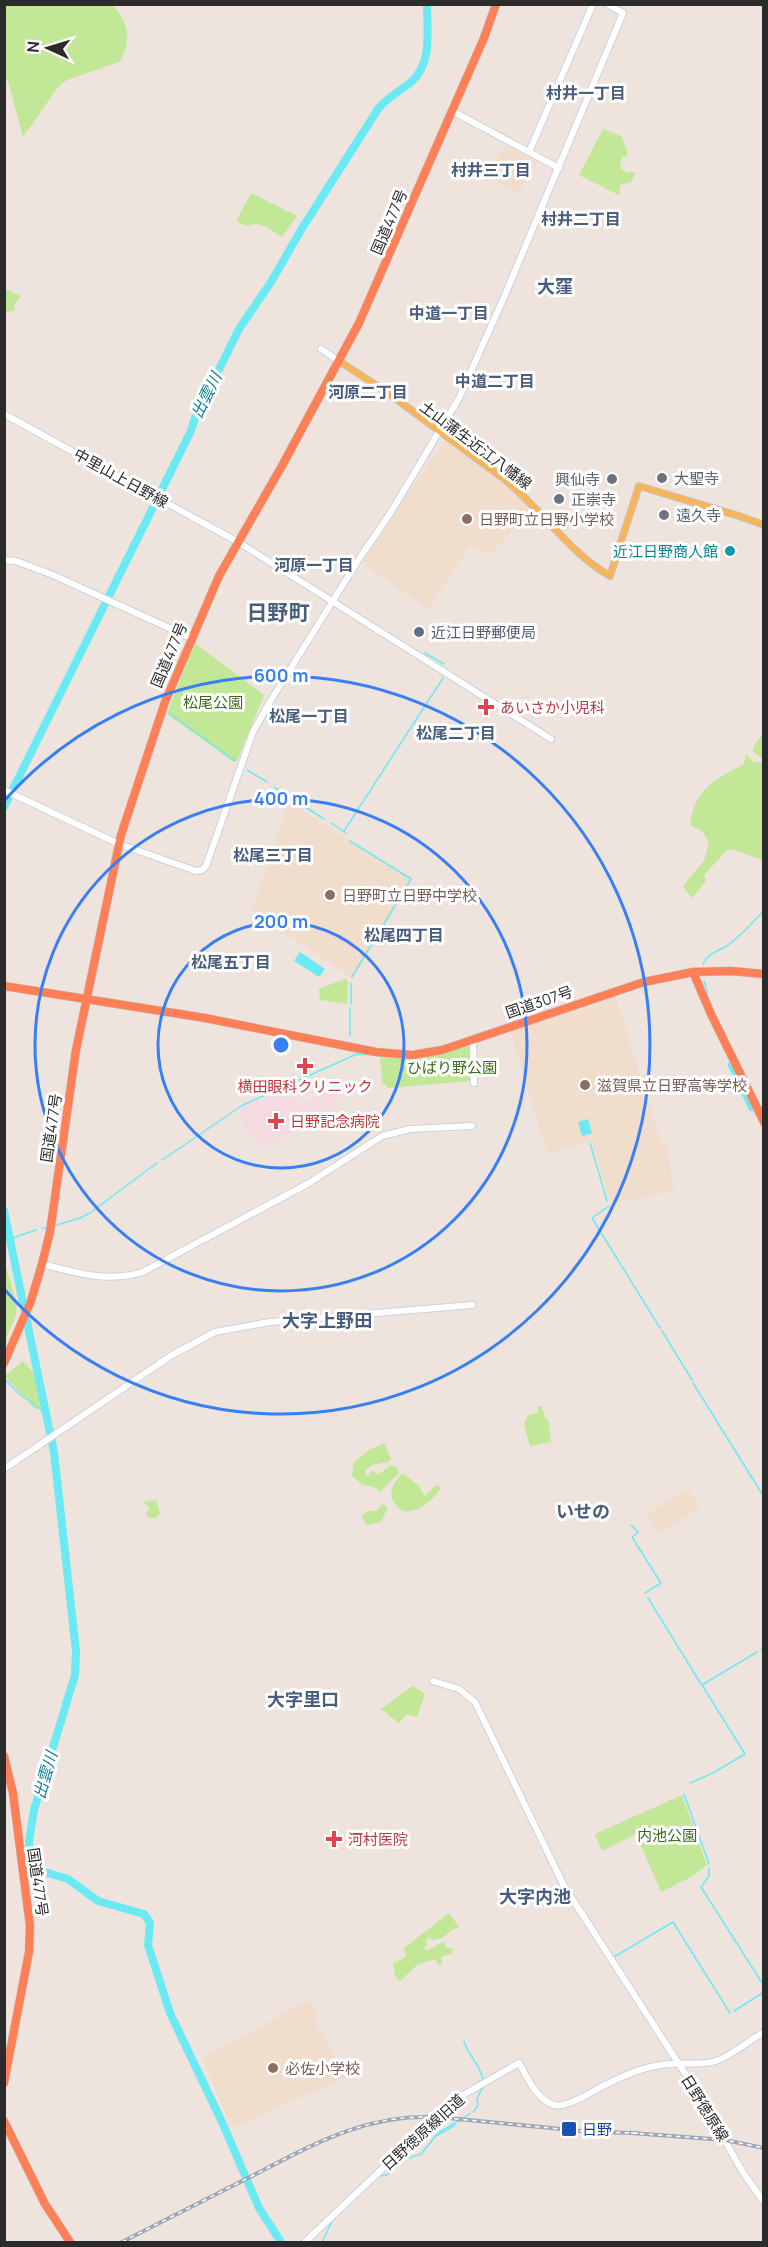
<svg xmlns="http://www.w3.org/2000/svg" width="768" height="2247" font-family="Manrope,'Noto Sans JP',sans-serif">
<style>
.education{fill:#f0ddcb}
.medical{fill:#f5dae0}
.green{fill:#c1e797}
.water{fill:#6beaf4}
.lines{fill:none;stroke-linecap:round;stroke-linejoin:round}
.stream{stroke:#6beaf4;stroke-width:1.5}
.river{stroke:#6beaf4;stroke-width:8}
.secondary-casing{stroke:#cbd2dd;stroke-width:8}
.primary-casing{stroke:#c4c4c4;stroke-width:8}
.highway-casing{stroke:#c4c4c4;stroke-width:9}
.secondary{stroke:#fff;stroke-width:6}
.primary{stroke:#f7b458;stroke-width:6}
.highway{stroke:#ff7f56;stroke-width:8}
.rail-casing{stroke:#9fa7b6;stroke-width:4}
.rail{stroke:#fff;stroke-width:1.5;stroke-dasharray:4.5;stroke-linecap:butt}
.ring{fill:none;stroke:#377ff4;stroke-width:3}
.worship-dot{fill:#6b7280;stroke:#fff;stroke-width:2}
.education-dot{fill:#8d6e63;stroke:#fff;stroke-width:2}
.culture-dot{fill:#0f9aa8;stroke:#fff;stroke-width:2}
.service-dot{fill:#5c6f8a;stroke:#fff;stroke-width:2}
.health-dot{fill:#e0444e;stroke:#fff;stroke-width:2}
.transit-dot{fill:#1a4fb4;stroke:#fff;stroke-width:2}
.labels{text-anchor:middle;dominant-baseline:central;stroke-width:6;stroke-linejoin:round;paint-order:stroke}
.street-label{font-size:15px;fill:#2b2b2b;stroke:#fff}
.worship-label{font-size:15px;fill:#5b616d;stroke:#fff;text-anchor:start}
.education-label{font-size:15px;fill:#785e54;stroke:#fff;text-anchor:start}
.culture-label{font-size:15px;fill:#0d838f;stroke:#fff;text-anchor:end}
.service-label{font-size:15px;fill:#4e5e75;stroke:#fff;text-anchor:start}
.park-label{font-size:15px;fill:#396c17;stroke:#fff}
.health-label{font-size:15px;fill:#be3a42;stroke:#fff;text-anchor:start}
.transit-label{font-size:15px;fill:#164399;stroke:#fff;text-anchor:start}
.neighbourhood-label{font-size:16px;font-weight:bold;fill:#495d7e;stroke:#fff}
.water-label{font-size:16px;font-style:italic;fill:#087f94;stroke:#fff}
.quarter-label{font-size:18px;font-weight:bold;fill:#495d7e;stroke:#fff}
.district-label{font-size:21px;font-weight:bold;fill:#495d7e;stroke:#fff}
.centre{fill:#377ff4;stroke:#fff;stroke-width:3}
.ring-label{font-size:18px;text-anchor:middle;font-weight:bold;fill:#377ff4;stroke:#fff;stroke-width:6;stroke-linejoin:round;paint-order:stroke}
</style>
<rect width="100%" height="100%" fill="#eee3dd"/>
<g class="education">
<polygon points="507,145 538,162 518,193 484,174"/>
<polygon points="445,441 500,480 534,508 489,555 470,546 428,609 366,566 364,561 396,510"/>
<polygon points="288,804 291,807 293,805 412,879 353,978 284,933 286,932 252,909"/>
<polygon points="615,994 661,1142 666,1142 674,1186 673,1190 652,1196 614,1204 607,1194 592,1142 547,1153 510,1029"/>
<polygon points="688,1489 699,1507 698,1509 663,1532 654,1531 648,1514"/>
<polygon points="309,2000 317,2014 313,2017 315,2021 345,2078 232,2128 202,2058"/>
</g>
<polygon class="medical" points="292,1084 300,1105 330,1090 334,1094 339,1106 317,1116 303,1126 262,1149 256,1135 248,1135 239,1115 240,1109"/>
<g class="green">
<path d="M 4,5 L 112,5 C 129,21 132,43 119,62 L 67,80 L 58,87 L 23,137 L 9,84 L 5,77 Z"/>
<polygon points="603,129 621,136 627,150 627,157 622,156 620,168 627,173 636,172 631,182 620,185 619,195 579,175"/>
<path d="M 251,193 L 297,216 L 282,237 C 271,230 260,220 247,226 L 236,221 Z"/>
<polygon points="5,289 21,296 14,305 15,310 5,313"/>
<polygon points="196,644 264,695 237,761 234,762 167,714 194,645"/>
<polygon points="763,733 763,759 753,752 754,746"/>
<path d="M 746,754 L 754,762 L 763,762 L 763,860 L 735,850 L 728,849 L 704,875 L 706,881 L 692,898 L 683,886 L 704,861 L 709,842 L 703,832 L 690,825 C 695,788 714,780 744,764 Z"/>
<polygon points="344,979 348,981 347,1004 320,1000 319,989"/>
<path d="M 465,1046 L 469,1047 L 472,1052 L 470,1081 L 388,1088 L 382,1082 L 380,1057 C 410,1059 436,1054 465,1046 Z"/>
<polygon points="7,1269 17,1308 15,1318 5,1341 6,1304 4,1270"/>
<polygon points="23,1361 35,1375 43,1410 34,1408 5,1376"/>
<polygon points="541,1406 545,1417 550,1424 549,1428 551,1442 530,1446 524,1423 528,1416 539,1412 537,1407"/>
<polygon points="384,1443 391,1459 388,1462 372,1465 365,1471 367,1477 373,1470 378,1475 391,1465 396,1467 399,1473 380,1492 372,1486 363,1485 352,1476 354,1462 369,1450"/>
<path d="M 403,1473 L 419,1486 L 425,1496 L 436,1485 L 441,1488 C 431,1501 420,1513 403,1511 C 386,1499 389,1487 403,1473 Z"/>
<polygon points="156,1500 160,1513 156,1518 149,1518 146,1515 150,1507 143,1503 147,1501"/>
<polygon points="382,1504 388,1507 381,1522 367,1525 361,1516 368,1511 377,1511"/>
<polygon points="413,1686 425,1694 417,1717 407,1714 399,1723 381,1709"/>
<polygon points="682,1795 707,1865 693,1876 661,1892 636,1834 602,1851 595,1834"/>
<polygon points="449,1913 459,1927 452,1930 442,1938 432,1940 429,1937 426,1941 427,1945 423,1948 427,1950 444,1942 446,1948 453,1949 452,1953 441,1957 442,1964 438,1965 436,1959 418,1964 400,1981 395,1976 393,1963 406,1957 404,1948"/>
</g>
<g class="water">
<polygon points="300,952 325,969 319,977 294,961"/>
<polygon points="588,1119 592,1133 582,1136 578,1122"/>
</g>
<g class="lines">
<g class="stream">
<polyline points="425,653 444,664"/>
<polyline points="169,713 235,761"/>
<polyline points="247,770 267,782"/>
<polyline points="274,787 324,819"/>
<polyline points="331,823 346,833"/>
<polyline points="344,831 443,678"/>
<polyline points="350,841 411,879 352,977"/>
<path d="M 703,964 C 707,954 716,952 725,947 C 740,938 751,923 764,911"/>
<polyline points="704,981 708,994"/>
<polyline points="351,1004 351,983"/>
<polyline points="350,1036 350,1008"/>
<polyline points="375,1055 394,1057"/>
<polyline points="590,1143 607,1201"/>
<polyline points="162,1160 243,1105 357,1054 370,1055"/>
<polyline points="609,1206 592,1218 660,1328"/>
<polyline points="57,1225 80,1218 90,1213 157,1163"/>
<polyline points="42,1228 46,1228"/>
<polyline points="11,1243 15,1237 36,1230"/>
<polyline points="662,1331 692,1380"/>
<polyline points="4,1378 17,1392 47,1414"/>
<polyline points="693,1383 764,1497"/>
<polyline points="631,1525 638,1532 632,1537 661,1583 645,1593"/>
<polyline points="648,1598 701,1684"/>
<polyline points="761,1650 764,1648"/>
<polyline points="690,1783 713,1773 745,1754 702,1685 757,1652"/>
<polyline points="684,1794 709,1864"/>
<polyline points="709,1868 709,1876 701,1887 764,1986"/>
<polyline points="614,1957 673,1922 730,2013"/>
<polyline points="734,2011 764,1992"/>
<path d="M 464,2041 C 468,2056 481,2065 483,2080"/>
<polyline points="473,2112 478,2106 477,2099 483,2086"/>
<polyline points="438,2135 455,2125"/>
<polyline points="378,2176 387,2175 402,2160 421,2154 438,2133 470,2114"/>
<polyline points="322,2242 332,2221"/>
</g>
<g class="river">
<path d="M 4,807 L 191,431 L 195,418 L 239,329 L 271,282 L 301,230 L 378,109 C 388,97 400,91 411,82 C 433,63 427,30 427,4"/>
<polyline points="732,1065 752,1107"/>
<polyline points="4,1211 54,1452 76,1651 75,1675 34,1810 29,1842 30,1856 41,1871 68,1879 98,1901 144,1914 150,1923 148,1945 170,2013 222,2122 259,2208 281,2242"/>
</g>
<defs>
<g id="secondary">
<polyline points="452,111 559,168"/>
<polyline points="529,152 593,4"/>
<polyline points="321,349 339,361"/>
<polyline points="4,414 238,542 551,739"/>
<polyline points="4,560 16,561 53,575 191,638"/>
<polyline points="4,790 119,844 196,871 202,870 206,866 253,732 271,700 359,559 391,512 459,398 505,295 623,13 607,4"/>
<polyline points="473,1041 474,1083"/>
<path d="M 42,1264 C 77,1273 107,1283 143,1272 L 309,1183 L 382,1136 L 410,1129 L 472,1126"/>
<polyline points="4,1469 172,1355 215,1332 270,1322 472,1305"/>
<polyline points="433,1681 459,1689 475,1702 564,1886 697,2092 744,2174 764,2202"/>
<path d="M 305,2242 L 456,2099 L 519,2063 C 527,2077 537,2100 554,2105 C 567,2109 597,2088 609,2083 C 627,2074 650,2065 670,2064 C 686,2062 701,2066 716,2061 C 733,2055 748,2041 764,2032"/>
</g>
<path id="primary" d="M 339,361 L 388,393 L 503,478 C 541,508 568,552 610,576 L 639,486 L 739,516 L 764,525"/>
<g id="highway">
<polyline points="693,972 711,1014 764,1122"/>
<polyline points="4,986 205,1018 376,1052 412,1055 442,1050 644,982 693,972 731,971 764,974"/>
<polyline points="4,1363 31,1301 42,1264 50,1232 76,1050 121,835 165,702 219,576 283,464 359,323 484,38 496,4"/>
<polyline points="4,1756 13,1793 30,1926 29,1952 4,2083"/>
<polyline points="4,2121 45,2204 70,2242"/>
</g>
</defs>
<use href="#secondary" class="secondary-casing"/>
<use href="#primary" class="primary-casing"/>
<use href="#highway" class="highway-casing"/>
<use href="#secondary" class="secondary"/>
<use href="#primary" class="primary"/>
<use href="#highway" class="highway"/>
<defs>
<g id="rail">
<polyline points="631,2133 725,2140 764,2148"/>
<path d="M 122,2242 C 165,2220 209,2198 252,2176 C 314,2144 365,2114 437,2117 L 592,2132 L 638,2133"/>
</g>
</defs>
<use href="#rail" class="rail-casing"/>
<use href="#rail" class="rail"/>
</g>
<g class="ring">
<circle cx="281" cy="1045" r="123"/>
<circle cx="281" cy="1045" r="246"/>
<path d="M5 800A369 369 0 1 1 5 1290"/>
</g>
<g class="worship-dot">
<circle cx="662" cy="478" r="6"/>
<circle cx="612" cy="479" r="6"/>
<circle cx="559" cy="499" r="6"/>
<circle cx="664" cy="515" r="6"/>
</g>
<g class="education-dot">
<circle cx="467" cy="519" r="6"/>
<circle cx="330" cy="895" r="6"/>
<circle cx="585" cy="1085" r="6"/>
<circle cx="273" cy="2068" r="6"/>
</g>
<circle class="culture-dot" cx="730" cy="551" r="6"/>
<circle class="service-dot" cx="419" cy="632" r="6"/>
<g class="health-dot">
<path d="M483 698h6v6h6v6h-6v6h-6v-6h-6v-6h6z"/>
<path d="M302 1057h6v6h6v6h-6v6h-6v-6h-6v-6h6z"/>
<path d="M273 1112h6v6h6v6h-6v6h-6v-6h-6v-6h6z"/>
<path d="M331 1830h6v6h6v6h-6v6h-6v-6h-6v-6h6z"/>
</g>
<rect class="transit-dot" x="561" y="2121" width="16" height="16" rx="3"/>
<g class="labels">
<g class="street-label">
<text transform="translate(389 222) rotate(-67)">国道477号</text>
<text transform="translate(476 445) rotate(37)">土山蒲生近江八幡線</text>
<text transform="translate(121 478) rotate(29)">中里山上日野線</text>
<text transform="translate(169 655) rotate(-67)">国道477号</text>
<text transform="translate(539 1002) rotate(-19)">国道307号</text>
<text transform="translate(51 1128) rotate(-82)">国道477号</text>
<text transform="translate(38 1882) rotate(82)">国道477号</text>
<text transform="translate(705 2108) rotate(58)">日野徳原線</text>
<text transform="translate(423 2132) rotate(-42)">日野徳原線旧道</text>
</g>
<g class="worship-label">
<text x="674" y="478">大聖寺</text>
<text x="600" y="479" text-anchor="end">興仙寺</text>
<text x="571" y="499">正崇寺</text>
<text x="676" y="515">遠久寺</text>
</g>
<g class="education-label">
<text x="479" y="519">日野町立日野小学校</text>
<text x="342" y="895">日野町立日野中学校</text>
<text x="597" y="1085">滋賀県立日野高等学校</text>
<text x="285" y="2068">必佐小学校</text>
</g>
<g class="culture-label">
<text x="718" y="551">近江日野商人館</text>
</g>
<g class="service-label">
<text x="431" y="632">近江日野郵便局</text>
</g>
<g class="park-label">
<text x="213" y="702">松尾公園</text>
<text x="452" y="1067">ひばり野公園</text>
<text x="667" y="1835">内池公園</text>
</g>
<g class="health-label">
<text x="500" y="707">あいさか小児科</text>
<text x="305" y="1086" text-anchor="middle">横田眼科クリニック</text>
<text x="290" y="1121">日野記念病院</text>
<text x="348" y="1839">河村医院</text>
</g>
<g class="transit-label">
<text x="582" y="2129">日野</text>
</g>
<g class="neighbourhood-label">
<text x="586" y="93">村井一丁目</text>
<text x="491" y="170">村井三丁目</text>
<text x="581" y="219">村井二丁目</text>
<text x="449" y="313">中道一丁目</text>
<text x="495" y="381">中道二丁目</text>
<text x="368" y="392">河原二丁目</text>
<text x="314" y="565">河原一丁目</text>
<text x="309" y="716">松尾一丁目</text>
<text x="456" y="733">松尾二丁目</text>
<text x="273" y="855">松尾三丁目</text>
<text x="404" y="935">松尾四丁目</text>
<text x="231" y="962">松尾五丁目</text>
</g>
<g class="water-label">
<text transform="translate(206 395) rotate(-64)">出雲川</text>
<text transform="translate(45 1775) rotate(-74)">出雲川</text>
</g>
<g class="quarter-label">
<text x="555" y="286">大窪</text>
<text x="327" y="1320">大字上野田</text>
<text x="583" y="1511">いせの</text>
<text x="303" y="1699">大字里口</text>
<text x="535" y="1896">大字内池</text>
</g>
<g class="district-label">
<text x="278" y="612">日野町</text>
</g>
</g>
<circle cx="281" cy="1045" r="9" class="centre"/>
<g class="ring-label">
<text x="281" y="682">600 m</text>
<text x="281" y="805">400 m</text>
<text x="281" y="928">200 m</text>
</g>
<rect width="768" height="2247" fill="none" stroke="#2b2b2b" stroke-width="12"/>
<g transform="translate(48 48) rotate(274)" stroke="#ffffff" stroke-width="4.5" paint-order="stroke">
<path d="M0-4.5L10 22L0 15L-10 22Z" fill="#2b2b2b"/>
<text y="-9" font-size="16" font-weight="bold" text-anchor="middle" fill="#2b2b2b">N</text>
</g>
</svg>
